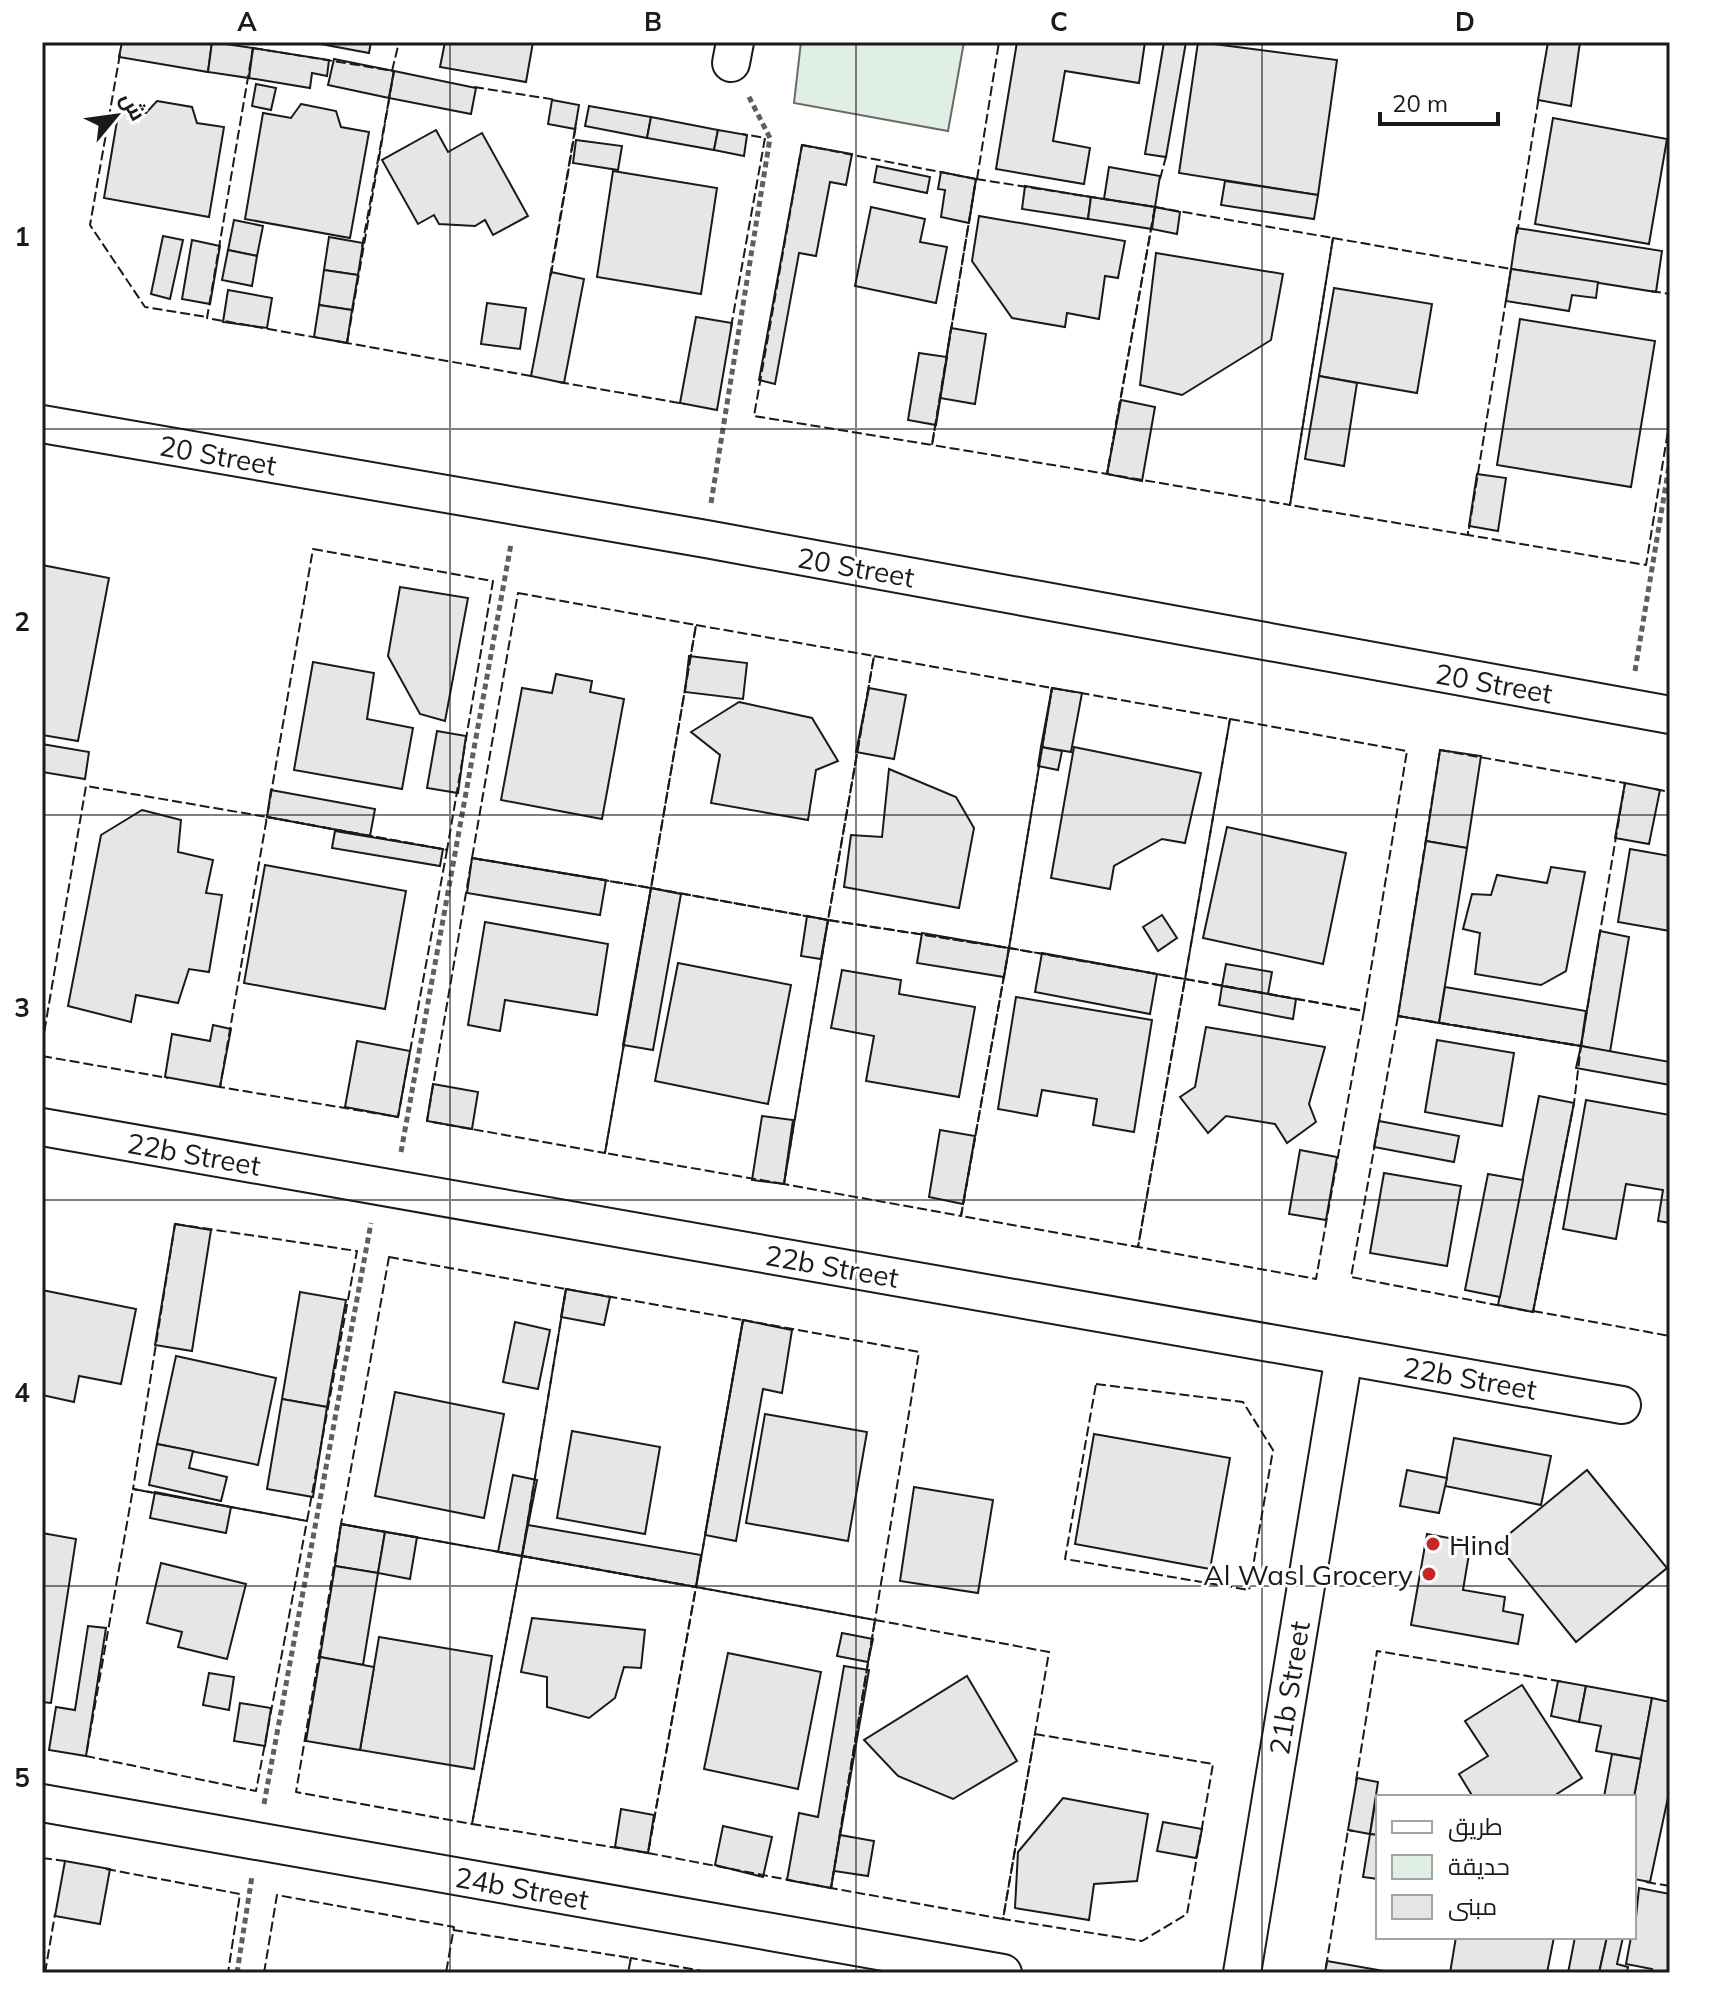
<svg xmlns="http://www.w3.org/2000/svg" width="1712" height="2015" font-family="Mulish,Cairo,sans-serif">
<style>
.green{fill:#e0efe3;stroke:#6a6a6a;stroke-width:2}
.building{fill:#e6e6e6;stroke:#1a1a1a;stroke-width:2}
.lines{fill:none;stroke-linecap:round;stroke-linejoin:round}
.street-casing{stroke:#1a1a1a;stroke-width:40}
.path{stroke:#5f5f5f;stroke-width:5;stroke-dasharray:6 4;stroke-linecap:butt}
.street{stroke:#fff;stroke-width:36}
.fence{stroke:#1a1a1a;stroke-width:2;stroke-dasharray:10 4;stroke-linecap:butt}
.grid{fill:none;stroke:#1a1a1a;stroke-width:2;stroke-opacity:0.55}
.poi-dot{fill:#c62828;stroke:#fff;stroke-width:3}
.labels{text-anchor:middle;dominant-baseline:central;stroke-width:6;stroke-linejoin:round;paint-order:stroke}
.street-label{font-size:28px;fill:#1a1a1a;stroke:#fff}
.poi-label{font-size:28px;fill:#1a1a1a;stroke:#fff;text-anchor:start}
.neatline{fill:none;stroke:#1a1a1a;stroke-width:3}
.grid-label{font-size:26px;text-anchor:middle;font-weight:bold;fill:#1a1a1a}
</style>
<rect width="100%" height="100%" fill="#fff"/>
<polygon class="green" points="801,42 964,42 948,131 794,103"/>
<g class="building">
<polygon points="122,42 212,42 208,72 119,57"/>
<polygon points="212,42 253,48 249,78 208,72"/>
<polygon points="310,42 371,42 369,53"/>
<polygon points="445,42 533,42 526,82 440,67"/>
<polygon points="1017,42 1145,42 1139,83 1065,71 1053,141 1090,148 1084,184 996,169"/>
<polygon points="1164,42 1186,42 1166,157 1145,154"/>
<polygon points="1198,42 1337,60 1318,195 1179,173"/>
<polygon points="1548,42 1580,42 1571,106 1538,100"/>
<polygon points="253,48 329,60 327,76 312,73 310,88 249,78"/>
<polygon points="334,59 394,71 389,98 328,85"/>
<polygon points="394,71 476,88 471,114 389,98"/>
<polygon points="256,84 276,88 271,110 252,106"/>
<polygon points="552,100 579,105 575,129 548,124"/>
<polygon points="157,101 192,107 197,123 224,127 209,217 104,198 119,109 146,113"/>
<polygon points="301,104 336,111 341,127 369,132 350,238 245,219 263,113 291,118"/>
<polygon points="589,106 651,117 647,138 585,126"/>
<polygon points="651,117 718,130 714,150 647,138"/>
<polygon points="1553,118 1667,139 1649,244 1535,224"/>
<polygon points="436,130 448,152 482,133 528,216 493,235 485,220 475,226 439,224 434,215 418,224 382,160"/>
<polygon points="718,130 747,135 744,156 714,150"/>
<polygon points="576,140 622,146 618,170 573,163"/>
<polygon points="802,145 852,154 846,185 830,182 816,256 799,253 775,384 759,380"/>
<polygon points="877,166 930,177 927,193 874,182"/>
<polygon points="1109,167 1160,176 1155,207 1104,199"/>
<polygon points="613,171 717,188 701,294 597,277"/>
<polygon points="941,172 976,179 969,223 941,217 945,190 938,189"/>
<polygon points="1225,181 1318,195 1314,219 1221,205"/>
<polygon points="1025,186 1091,197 1088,219 1022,209"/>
<polygon points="1091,197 1155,207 1152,229 1088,219"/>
<polygon points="871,207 925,219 920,242 947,247 936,303 855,286"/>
<polygon points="1155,207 1180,212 1177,234 1152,229"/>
<polygon points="979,216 1125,241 1118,278 1105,276 1099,319 1067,313 1065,327 1012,318 972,261"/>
<polygon points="234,220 263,226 257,256 228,250"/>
<polygon points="1517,228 1662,251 1656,292 1511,269"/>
<polygon points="163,236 183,240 170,299 151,294"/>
<polygon points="329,237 363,243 358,275 324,270"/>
<polygon points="192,240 220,246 210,304 182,299"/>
<polygon points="228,250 257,256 252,286 222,280"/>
<polygon points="1156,253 1283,274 1271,340 1182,395 1140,385"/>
<polygon points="1511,269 1598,282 1596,298 1572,295 1569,311 1506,301"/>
<polygon points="324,270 358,275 352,310 319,305"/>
<polygon points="551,272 584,279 564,383 531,376"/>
<polygon points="1334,288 1432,304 1417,393 1319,376"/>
<polygon points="228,290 272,298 267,328 223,322"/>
<polygon points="487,303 526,308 520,349 481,344"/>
<polygon points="319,305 352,310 347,343 314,337"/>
<polygon points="696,317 732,323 717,410 680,403"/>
<polygon points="1520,319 1655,341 1631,487 1497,465"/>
<polygon points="951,328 986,334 975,404 940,398"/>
<polygon points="919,353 947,357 936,425 908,420"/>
<polygon points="1319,376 1357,383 1344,466 1305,459"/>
<polygon points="1121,400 1155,407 1142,481 1107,474"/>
<polygon points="1477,474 1506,478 1498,531 1469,526"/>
<polygon points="42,565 109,578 78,741 42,735"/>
<polygon points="400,587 468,598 445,721 420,714 388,656"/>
<polygon points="689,656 747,663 743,699 685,692"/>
<polygon points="313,662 374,673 367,719 413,728 402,789 294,770"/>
<polygon points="556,674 592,681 590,692 624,699 602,819 501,800 522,688 552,693"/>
<polygon points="869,688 906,695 894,759 856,752"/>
<polygon points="1052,688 1082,693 1071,752 1041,747"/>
<polygon points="739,702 812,718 838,761 816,770 808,820 711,803 720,755 691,732"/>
<polygon points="437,731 466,736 458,793 427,788"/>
<polygon points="42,744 89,752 85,779 42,772"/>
<polygon points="1041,747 1062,751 1058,770 1038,766"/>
<polygon points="1074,747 1201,773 1185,843 1162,839 1114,866 1110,889 1051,878"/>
<polygon points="1440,750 1481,756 1467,848 1426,841"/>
<polygon points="889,769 956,797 974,828 959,908 844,887 851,835 882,837"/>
<polygon points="1625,783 1660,790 1649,844 1615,838"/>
<polygon points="271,790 375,809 370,836 267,817"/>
<polygon points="142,810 181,820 178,852 213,860 206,893 222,895 209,972 189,969 178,1003 136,995 131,1022 68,1006 101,835"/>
<polygon points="1227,827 1346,853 1323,964 1203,938"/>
<polygon points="335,831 443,849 440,866 332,848"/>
<polygon points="1426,841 1467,848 1439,1023 1398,1016"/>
<polygon points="1630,849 1670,856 1670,931 1618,922"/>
<polygon points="472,858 606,880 600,915 467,893"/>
<polygon points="265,865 406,891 385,1009 244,983"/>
<polygon points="1551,867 1585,872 1566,971 1541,985 1475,974 1480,933 1463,929 1472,894 1491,895 1497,875 1547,883"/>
<polygon points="651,888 681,894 653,1050 623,1045"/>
<polygon points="1162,915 1177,938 1158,951 1143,927"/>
<polygon points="807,916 828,920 821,959 801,956"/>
<polygon points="485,922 608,944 597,1015 505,1000 500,1031 468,1025"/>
<polygon points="1600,931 1629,937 1610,1052 1581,1046"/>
<polygon points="922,933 1009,948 1004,977 917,963"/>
<polygon points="1042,953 1157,974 1150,1014 1035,992"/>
<polygon points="678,963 791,985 768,1104 655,1081"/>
<polygon points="1226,964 1272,972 1268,994 1222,986"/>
<polygon points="842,970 901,980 899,994 975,1007 959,1097 866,1081 874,1036 831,1028"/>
<polygon points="1222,986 1296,999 1293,1019 1219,1005"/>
<polygon points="1445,987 1586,1011 1581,1046 1439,1023"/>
<polygon points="1016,997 1152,1020 1134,1132 1093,1125 1097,1099 1042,1090 1037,1116 998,1109"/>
<polygon points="213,1025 231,1029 220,1087 165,1077 172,1034 210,1041"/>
<polygon points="1206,1027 1325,1047 1309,1104 1316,1122 1287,1143 1275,1124 1226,1116 1208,1133 1180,1097 1195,1087"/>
<polygon points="1437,1040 1514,1053 1502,1126 1425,1112"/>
<polygon points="357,1041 410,1051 398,1117 345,1107"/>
<polygon points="1581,1046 1670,1062 1670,1085 1576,1068"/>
<polygon points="433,1084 478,1092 472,1129 427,1121"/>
<polygon points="1539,1096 1574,1103 1533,1312 1498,1305"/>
<polygon points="1586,1100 1670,1115 1670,1223 1658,1221 1663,1190 1626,1184 1616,1239 1563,1229"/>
<polygon points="762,1116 793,1120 784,1184 752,1180"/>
<polygon points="1379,1121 1459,1136 1454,1162 1374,1147"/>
<polygon points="940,1130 975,1136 963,1204 929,1197"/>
<polygon points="1300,1150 1337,1157 1326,1220 1289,1214"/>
<polygon points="1384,1173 1461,1186 1447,1266 1370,1253"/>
<polygon points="1488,1174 1523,1180 1500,1297 1465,1290"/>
<polygon points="175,1224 211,1230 192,1351 155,1345"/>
<polygon points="566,1289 610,1297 604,1325 561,1317"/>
<polygon points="42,1290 136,1309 121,1384 79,1376 74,1402 42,1395"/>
<polygon points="300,1292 346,1300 327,1407 282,1399"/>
<polygon points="743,1320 792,1330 782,1393 763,1389 736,1541 705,1535"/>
<polygon points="515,1322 550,1330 538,1389 503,1382"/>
<polygon points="176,1356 276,1378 258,1465 157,1444"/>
<polygon points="395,1392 504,1414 484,1518 375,1496"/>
<polygon points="282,1399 327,1407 313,1497 267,1489"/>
<polygon points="765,1414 867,1432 848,1541 746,1523"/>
<polygon points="572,1431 660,1447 645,1534 557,1518"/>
<polygon points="1094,1434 1230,1458 1210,1569 1075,1544"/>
<polygon points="1454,1438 1551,1456 1541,1505 1445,1486"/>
<polygon points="157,1444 193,1451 189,1468 227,1477 221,1501 149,1485"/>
<polygon points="1407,1470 1447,1478 1439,1513 1400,1506"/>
<polygon points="1587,1470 1667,1568 1576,1642 1497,1544"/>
<polygon points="513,1475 537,1480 522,1556 498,1552"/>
<polygon points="914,1487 993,1500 978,1593 900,1581"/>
<polygon points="155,1492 231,1507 226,1533 150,1518"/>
<polygon points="341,1524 385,1532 378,1573 335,1566"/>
<polygon points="528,1525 701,1555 696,1587 522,1556"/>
<polygon points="385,1532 417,1537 410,1579 378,1573"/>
<polygon points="42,1533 76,1539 51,1703 42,1702"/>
<polygon points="1427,1534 1471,1542 1463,1590 1505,1597 1503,1611 1523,1615 1518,1644 1411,1625"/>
<polygon points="161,1563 246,1584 227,1659 178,1647 182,1632 147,1623"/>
<polygon points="335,1566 378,1573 363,1665 320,1657"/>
<polygon points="532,1618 645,1630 641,1668 624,1667 615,1698 589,1718 547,1707 547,1677 521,1672"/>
<polygon points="88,1626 106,1628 86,1756 49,1750 56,1707 75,1710"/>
<polygon points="842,1633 873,1639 868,1662 837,1656"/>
<polygon points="379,1637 492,1656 474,1769 360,1750"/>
<polygon points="728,1653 821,1672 798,1789 704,1769"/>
<polygon points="320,1657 374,1667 360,1750 306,1741"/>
<polygon points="844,1666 869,1670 831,1888 787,1880 799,1813 818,1817"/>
<polygon points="209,1673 234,1677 229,1710 203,1705"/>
<polygon points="967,1676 1017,1761 953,1799 898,1776 864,1740"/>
<polygon points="1558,1681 1586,1686 1579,1722 1551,1716"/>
<polygon points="1522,1685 1582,1778 1552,1797 1473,1797 1459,1774 1488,1756 1465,1721"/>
<polygon points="1586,1686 1652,1698 1641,1759 1596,1751 1601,1726 1579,1722"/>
<polygon points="1652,1698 1670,1702 1670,1788 1650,1882 1634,1879 1634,1797"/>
<polygon points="240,1703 271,1708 265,1746 234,1741"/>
<polygon points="1612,1754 1641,1759 1634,1797 1604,1797"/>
<polygon points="1357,1778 1378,1782 1370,1834 1348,1830"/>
<polygon points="1063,1798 1148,1814 1137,1881 1094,1884 1089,1920 1015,1908 1018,1852"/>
<polygon points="1376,1798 1378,1799 1378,1835 1370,1834"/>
<polygon points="621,1809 654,1815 648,1853 615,1847"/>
<polygon points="1163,1822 1202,1829 1196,1858 1157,1851"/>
<polygon points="723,1826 772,1837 763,1877 715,1865"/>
<polygon points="1370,1834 1378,1835 1378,1879 1363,1877"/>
<polygon points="840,1835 874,1841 868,1876 834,1871"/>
<polygon points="65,1861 110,1869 100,1924 55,1916"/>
<polygon points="1639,1888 1670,1894 1670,1973 1651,1973 1652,1969 1626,1964 1631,1937 1634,1937"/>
<polygon points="1456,1937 1554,1937 1547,1973 1450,1973"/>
<polygon points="1575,1937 1607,1937 1599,1973 1568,1973"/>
<polygon points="1607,1937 1623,1937 1617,1964 1628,1967 1627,1973 1599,1973"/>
<polygon points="1327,1961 1395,1973 1325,1973"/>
</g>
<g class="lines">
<defs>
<g id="street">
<polyline points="731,63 735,42"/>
<polyline points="42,424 706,539 1670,715"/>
<polyline points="42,1127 1622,1405"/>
<polyline points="42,1803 1003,1973"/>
<polyline points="1242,1973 1344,1356"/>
</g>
</defs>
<use href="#street" class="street-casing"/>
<g class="path">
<polyline points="711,503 770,138 748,95"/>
<polyline points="1635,671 1670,460"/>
<polyline points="401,1152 511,544"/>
<polyline points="264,1804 371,1223"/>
<polyline points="237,1973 252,1876"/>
</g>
<use href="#street" class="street"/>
<g class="fence">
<polygon points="253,48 394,71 347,343 207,318"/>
<polyline points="120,54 90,225 145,307 207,317"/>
<polyline points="392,71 399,42"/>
<polyline points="474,87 557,100"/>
<polygon points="802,145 976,179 932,445 754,416"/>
<polygon points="976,179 1155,207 1107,474 932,445"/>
<polyline points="977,179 999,42"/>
<polyline points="1160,179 1167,153"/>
<polygon points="1155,207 1333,238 1290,505 1107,474"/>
<polyline points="1517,234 1539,96"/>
<polygon points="1333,238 1511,269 1468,535 1290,505"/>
<polyline points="362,247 390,94"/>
<polyline points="551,275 576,125"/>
<polyline points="550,277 576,123"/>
<polyline points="1651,291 1670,294"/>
<polyline points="731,327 765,138 742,134"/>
<polyline points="348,338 347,343 531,376 532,371"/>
<polyline points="559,382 685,404"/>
<polyline points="1468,531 1468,535 1646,565 1670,419"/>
<polygon points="313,549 493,581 447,850 267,817"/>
<polygon points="518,593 696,625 651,888 472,858"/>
<polygon points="696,625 874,656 828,920 651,888"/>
<polygon points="874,656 1052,688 1009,948 828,920"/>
<polygon points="1052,688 1230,719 1185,979 1009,948"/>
<polygon points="1230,719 1407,751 1364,1011 1185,979"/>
<polygon points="1440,750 1625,783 1581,1046 1398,1016"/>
<polyline points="1655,789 1670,792"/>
<polygon points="267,817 447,850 398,1117 220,1087"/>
<polygon points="472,858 651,888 605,1153 427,1121"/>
<polygon points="651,888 828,920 784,1184 605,1153"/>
<polygon points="828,920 1009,948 961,1216 784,1184"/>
<polygon points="1009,948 1185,979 1138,1247 961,1216"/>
<polygon points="1185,979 1364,1011 1316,1279 1138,1247"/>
<polygon points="1398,1016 1581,1046 1574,1103 1533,1312 1351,1277"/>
<polyline points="42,1045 86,786 267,817 266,820"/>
<polyline points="42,1056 168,1078"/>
<polygon points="175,1224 357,1251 307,1521 133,1489"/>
<polygon points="389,1257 566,1289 522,1556 341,1524"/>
<polygon points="566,1289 743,1320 696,1587 522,1556"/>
<polyline points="1533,1311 1670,1336"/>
<polygon points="743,1320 919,1352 875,1620 696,1587"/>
<polygon points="1096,1384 1243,1402 1273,1450 1249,1590 1065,1559"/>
<polygon points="133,1489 307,1521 256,1791 86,1756"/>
<polygon points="341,1524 522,1556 472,1824 296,1792"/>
<polygon points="522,1556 696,1587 648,1853 472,1824"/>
<polygon points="696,1587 875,1620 831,1888 648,1853"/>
<polygon points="875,1620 1049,1652 1003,1919 831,1888"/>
<polygon points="1035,1734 1213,1764 1187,1914 1142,1941 1003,1919"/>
<polyline points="1356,1781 1377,1651 1564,1682"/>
<polyline points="42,1858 65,1861 64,1866"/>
<polyline points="106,1869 240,1894 228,1973"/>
<polyline points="1646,1882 1670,1886"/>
<polyline points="453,1930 631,1958 628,1973"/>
<polyline points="630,1961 631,1958 714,1973"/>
<polyline points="1326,1967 1348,1830 1354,1831"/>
<polyline points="45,1973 55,1914"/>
<polyline points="264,1973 277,1895 454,1927 446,1973"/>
</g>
</g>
<path class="grid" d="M 450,42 L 450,1973M 856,42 L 856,1973M 1262,42 L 1262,1973M 42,429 L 1670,429M 42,815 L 1670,815M 42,1200 L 1670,1200M 42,1586 L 1670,1586"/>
<g class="poi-dot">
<circle cx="1433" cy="1544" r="8"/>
<circle cx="1429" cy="1574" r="8"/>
</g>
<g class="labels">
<g class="street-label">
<text transform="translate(218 455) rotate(10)">20 Street</text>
<text transform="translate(856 567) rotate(10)">20 Street</text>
<text transform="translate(1494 683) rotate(10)">20 Street</text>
<text transform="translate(194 1154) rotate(10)">22b Street</text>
<text transform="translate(832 1266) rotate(10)">22b Street</text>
<text transform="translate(1470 1378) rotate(10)">22b Street</text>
<text transform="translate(1289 1688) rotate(-81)">21b Street</text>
<text transform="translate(522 1888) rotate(10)">24b Street</text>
</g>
<g class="poi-label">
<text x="1449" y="1544">Hind</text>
<text x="1413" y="1574" text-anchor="end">Al Wasl Grocery</text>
</g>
</g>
<rect width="1712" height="2015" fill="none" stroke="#ffffff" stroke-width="88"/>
<rect x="1376" y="1795" width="260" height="144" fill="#ffffff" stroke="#a3a3a3" stroke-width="2"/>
<rect x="1392" y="1821" width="40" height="12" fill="#ffffff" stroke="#a3a3a3" stroke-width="2"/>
<text x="1448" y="1835" font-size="24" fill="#1a1a1a">طريق</text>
<rect x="1392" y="1855" width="40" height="24" fill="#e0efe3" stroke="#a3a3a3" stroke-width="2"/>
<text x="1448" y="1875" font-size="24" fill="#1a1a1a">حديقة</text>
<rect x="1392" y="1895" width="40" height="24" fill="#e6e6e6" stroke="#a3a3a3" stroke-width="2"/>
<text x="1448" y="1915" font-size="24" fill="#1a1a1a">مبنى</text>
<g transform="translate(116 116) rotate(61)" stroke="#ffffff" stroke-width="6" paint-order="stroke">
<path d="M0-6L14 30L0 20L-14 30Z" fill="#1a1a1a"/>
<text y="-12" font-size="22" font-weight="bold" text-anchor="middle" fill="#1a1a1a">ش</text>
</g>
<path d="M1380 112v12h118v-12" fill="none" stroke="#1a1a1a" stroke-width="4"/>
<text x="1392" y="112" font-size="24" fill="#1a1a1a" stroke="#ffffff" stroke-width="6" paint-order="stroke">20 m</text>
<rect x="44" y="44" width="1624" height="1927" class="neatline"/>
<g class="grid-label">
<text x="247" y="31">A</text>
<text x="653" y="31">B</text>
<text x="1059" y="31">C</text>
<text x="1465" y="31">D</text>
<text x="22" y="246">1</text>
<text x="22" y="631">2</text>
<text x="22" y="1017">3</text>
<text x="22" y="1402">4</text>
<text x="22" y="1787">5</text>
</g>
</svg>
